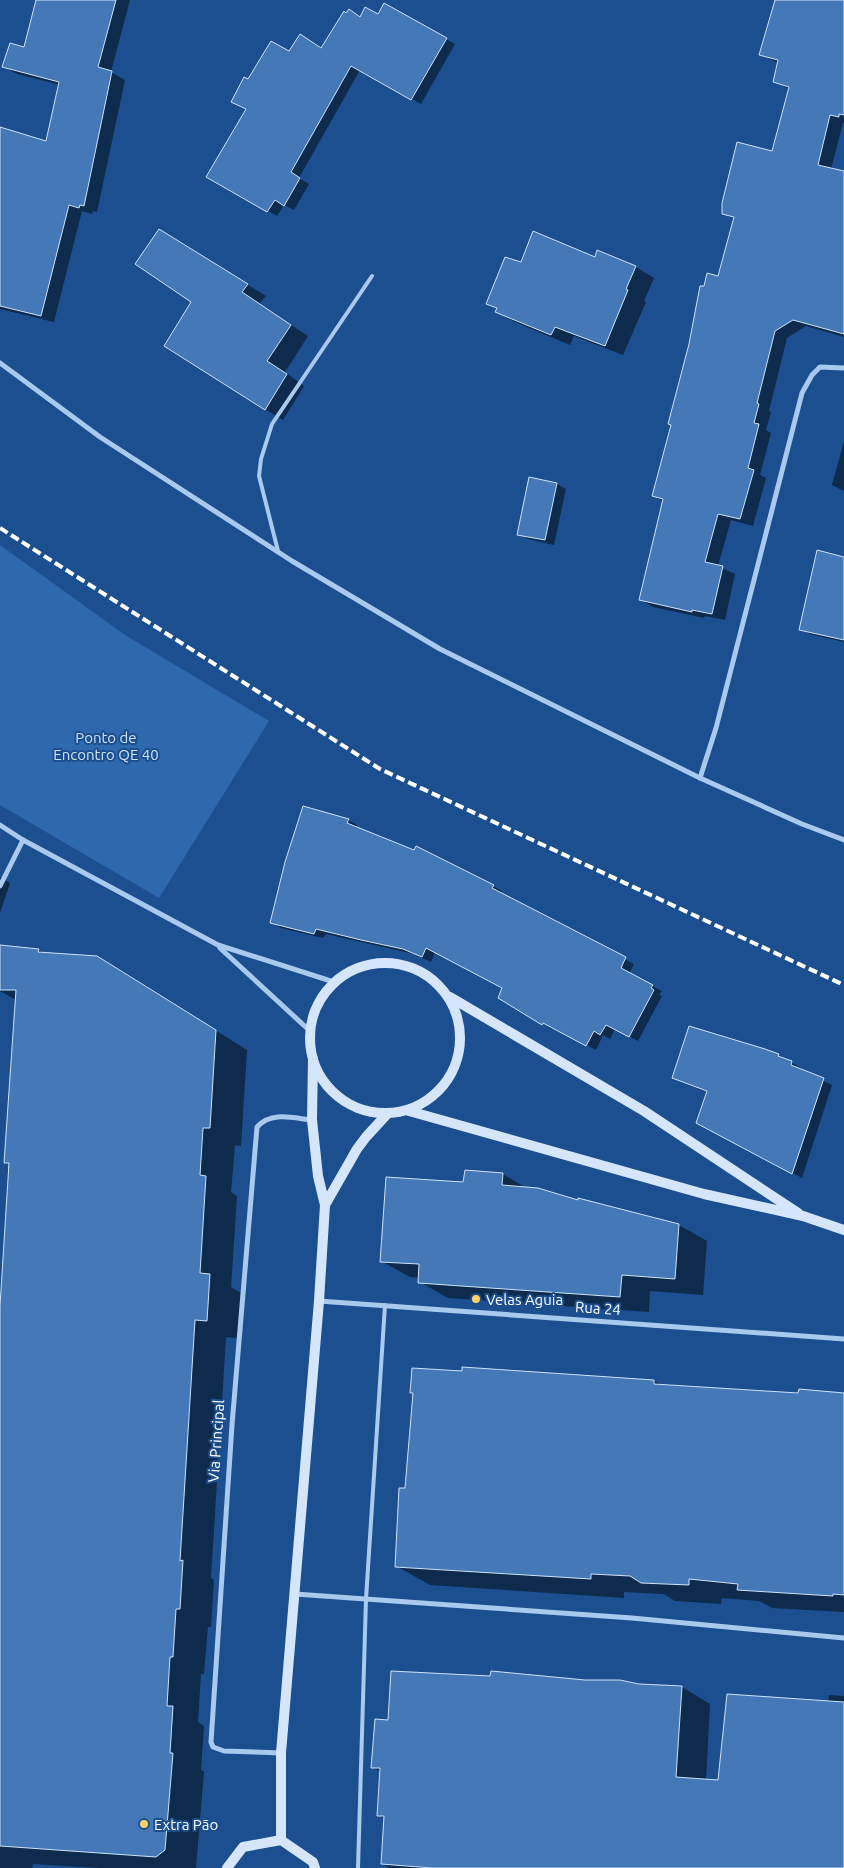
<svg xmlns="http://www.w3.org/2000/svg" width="844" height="1868" font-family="Ubuntu,sans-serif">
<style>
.green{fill:#2e69ad}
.shadow{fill:#0007}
.building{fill:#4478b7;stroke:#cfe3fa}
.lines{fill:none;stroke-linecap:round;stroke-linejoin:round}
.lane{stroke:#a9c9ee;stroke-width:4}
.street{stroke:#a9c9ee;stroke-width:5}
.secondary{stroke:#d6e6fa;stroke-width:10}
.rail{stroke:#fff;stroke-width:4;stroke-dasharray:9 4;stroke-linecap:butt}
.poi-dot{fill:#ffd166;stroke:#1b4f8f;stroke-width:2}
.labels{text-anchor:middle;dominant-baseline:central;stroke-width:4;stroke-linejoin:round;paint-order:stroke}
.park-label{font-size:15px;fill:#cfe3fa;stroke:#1b4f8f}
.poi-label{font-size:15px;fill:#fff;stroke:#1b4f8f;text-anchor:start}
.street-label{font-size:15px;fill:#fff;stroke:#1b4f8f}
</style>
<rect width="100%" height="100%" fill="#1b4f8f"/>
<polygon class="green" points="0,545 125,635 269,721 159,898 0,805"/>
<g class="shadow">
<polygon points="37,0 130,0 111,72 125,80 97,212 93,211 92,214 82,211 54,322 0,309 0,128 47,143 60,85 17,74 4,67 24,48"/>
<polygon points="776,0 844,0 844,123 843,123 831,169 844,173 844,337 806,326 787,338 769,411 771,412 766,430 771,433 760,475 766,478 753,526 731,520 718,566 735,574 725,620 705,616 704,618 653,607 641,600 664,502 654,496 705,288 719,278 735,219 723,213 773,153 789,89 774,81 778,63 760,54"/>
<polygon points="385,5 455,44 421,104 360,70 299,178 309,184 294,210 284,205 277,216 208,176 247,109 248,81 289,53 322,49 361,18 378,16"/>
<polygon points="178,241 266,296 259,304 308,336 285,372 304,386 283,420 265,409"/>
<polygon points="598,252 636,267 654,278 644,301 646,302 623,355 574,336 570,345 515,322 497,312 498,309 488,303 522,264 595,258"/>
<polygon points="844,441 844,491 832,485"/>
<polygon points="557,484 566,489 554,545 528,539 519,534"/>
<polygon points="844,558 844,642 810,634 801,629"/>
<polygon points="348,820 357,825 356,828 493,886 502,891 500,894 634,964 629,974 662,991 659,995 662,996 638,1041 615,1029 610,1039 603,1035 596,1050 553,1027 552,1029 500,997 503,987 435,952 431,962 414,954 326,934 323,938 281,928 272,922"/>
<polygon points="0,877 10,883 0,913"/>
<polygon points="0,946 39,950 45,954 129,976 247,1050 241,1146 235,1145 231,1192 237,1196 231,1287 241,1293 238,1338 226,1337 211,1578 214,1580 211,1627 208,1627 204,1674 201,1674 198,1722 204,1726 201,1770 204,1772 196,1868 99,1868 33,1864 32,1868 0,1868 0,1309 11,1165 6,1163 16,1000 0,991"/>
<polygon points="778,1055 801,1068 800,1070 832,1085 802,1178 706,1127 708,1092 682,1082 673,1077"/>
<polygon points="503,1174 526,1188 679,1225 707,1241 703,1295 650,1291 649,1312 448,1298 420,1282 420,1278 410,1277 381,1261 464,1183"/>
<polygon points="654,1381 662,1385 799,1394 800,1391 844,1393 844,1612 772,1608 759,1601 722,1598 721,1604 675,1601 664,1594 624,1592 624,1598 430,1585 396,1566 406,1490 415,1394 412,1393"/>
<polygon points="639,1685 682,1687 710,1704 706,1780 719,1781 828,1702 829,1695 844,1696 844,1868 390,1868 382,1864 385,1819 378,1815 381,1772 372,1767 390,1721"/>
</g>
<g class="building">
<polygon points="36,0 116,0 98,67 112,71 84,206 80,205 79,208 69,205 41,316 0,306 0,127 46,141 59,82 2,67 10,43 24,47"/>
<polygon points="775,0 844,0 844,115 839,114 839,117 830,115 818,165 844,171 844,334 793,320 775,331 757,403 759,404 754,423 759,424 748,468 754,470 740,519 718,514 705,562 723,566 712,614 692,610 692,612 639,600 663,499 652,496 671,425 668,424 689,344 700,286 704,286 707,273 718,276 734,217 722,214 722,203 737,142 772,151 789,87 773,82 778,60 759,55"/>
<polygon points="384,3 447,38 411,100 351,66 291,172 300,178 284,206 275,200 267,212 206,177 246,109 231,102 244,77 248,79 271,41 289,51 300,34 321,48 344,11 346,13 349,9 360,17 365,7 378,14"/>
<polygon points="159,229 248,284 242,292 291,325 267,361 287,374 265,410 164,346 191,302 135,264"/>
<polygon points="533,231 595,257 597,250 636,266 626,289 628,290 605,346 555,327 551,335 495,312 497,308 486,304 505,257 521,262"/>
<polygon points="529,477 557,483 545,540 517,535"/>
<polygon points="817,550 844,557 844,640 799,630"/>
<polygon points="303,806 349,819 347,823 414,850 416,846 494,885 492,888 626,957 621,968 653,985 651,988 654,990 629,1037 606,1025 600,1035 594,1031 586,1046 543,1023 542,1025 498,998 502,988 426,948 422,957 403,949 361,940 316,929 314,934 270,923 285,862"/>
<polygon points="0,945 39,949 38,952 97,956 216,1030 210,1128 203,1128 200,1175 206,1176 200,1273 210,1274 207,1321 195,1320 180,1561 183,1560 180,1609 176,1609 173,1657 170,1657 167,1706 173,1706 170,1753 173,1753 165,1850 156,1857 0,1846 0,1306 9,1163 4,1163 16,990 0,990"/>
<polygon points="689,1026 765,1049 779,1054 778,1056 792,1061 791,1065 824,1078 792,1174 696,1123 707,1091 672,1078"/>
<polygon points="465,1170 503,1173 502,1185 538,1188 578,1200 578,1198 679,1224 675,1279 622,1275 620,1297 418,1283 419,1264 380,1262 386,1177 463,1182"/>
<polygon points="462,1367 654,1380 654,1384 798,1393 799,1389 844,1393 844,1595 833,1594 833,1596 737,1590 738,1584 689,1579 689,1585 641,1583 630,1576 591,1574 591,1579 395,1567 399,1488 405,1488 413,1393 410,1393 412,1368 462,1371"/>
<polygon points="391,1671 490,1676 491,1671 585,1680 620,1680 639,1684 682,1686 676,1777 718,1780 727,1694 844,1702 844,1868 432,1868 381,1864 384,1816 377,1816 380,1768 371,1768 375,1719 388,1720"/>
</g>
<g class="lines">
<g class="lane">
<polyline points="278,551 259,476 261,459 272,424 372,276"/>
<polyline points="358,1868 366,1599 385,1305"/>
</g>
<g class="street">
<polyline points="0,363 100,437 292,561 440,649 700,778 802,824 844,840"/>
<polyline points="700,778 716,728 802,393 812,375 820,367 844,368"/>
<polyline points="0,825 23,840 218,945 334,982"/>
<polyline points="0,886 23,840"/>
<polyline points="220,948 310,1031"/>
<polyline points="319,1301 844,1339"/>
<polyline points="295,1594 632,1618 844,1638"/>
<path d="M 281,1753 L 224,1751 L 213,1747 L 211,1742 L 232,1425 L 257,1127 C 271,1111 293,1118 312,1120"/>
</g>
<g class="secondary">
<circle cx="385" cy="1038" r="75"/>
<polyline points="450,997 644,1111 798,1213"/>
<polyline points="409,1111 704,1194 803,1216 844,1230"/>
<polyline points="325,1205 357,1149 366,1137 388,1113"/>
<polyline points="281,1840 281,1753 319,1301 325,1205 318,1176 312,1120 313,1059"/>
<polyline points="227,1868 243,1847 281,1840 313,1862 315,1868"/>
</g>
<polyline class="rail" points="0,528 380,769 844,985"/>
</g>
<g class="poi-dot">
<circle cx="476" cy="1299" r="5"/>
<circle cx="144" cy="1824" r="5"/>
</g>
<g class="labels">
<g class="park-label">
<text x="106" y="737">Ponto de<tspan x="106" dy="17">Encontro QE 40</tspan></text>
</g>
<g class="poi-label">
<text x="486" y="1299">Velas Aguia</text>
<text x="154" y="1824">Extra Pão</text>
</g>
<g class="street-label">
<text transform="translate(598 1308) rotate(4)">Rua 24</text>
<text transform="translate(216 1441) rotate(-86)">Via Principal</text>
</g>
</g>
</svg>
